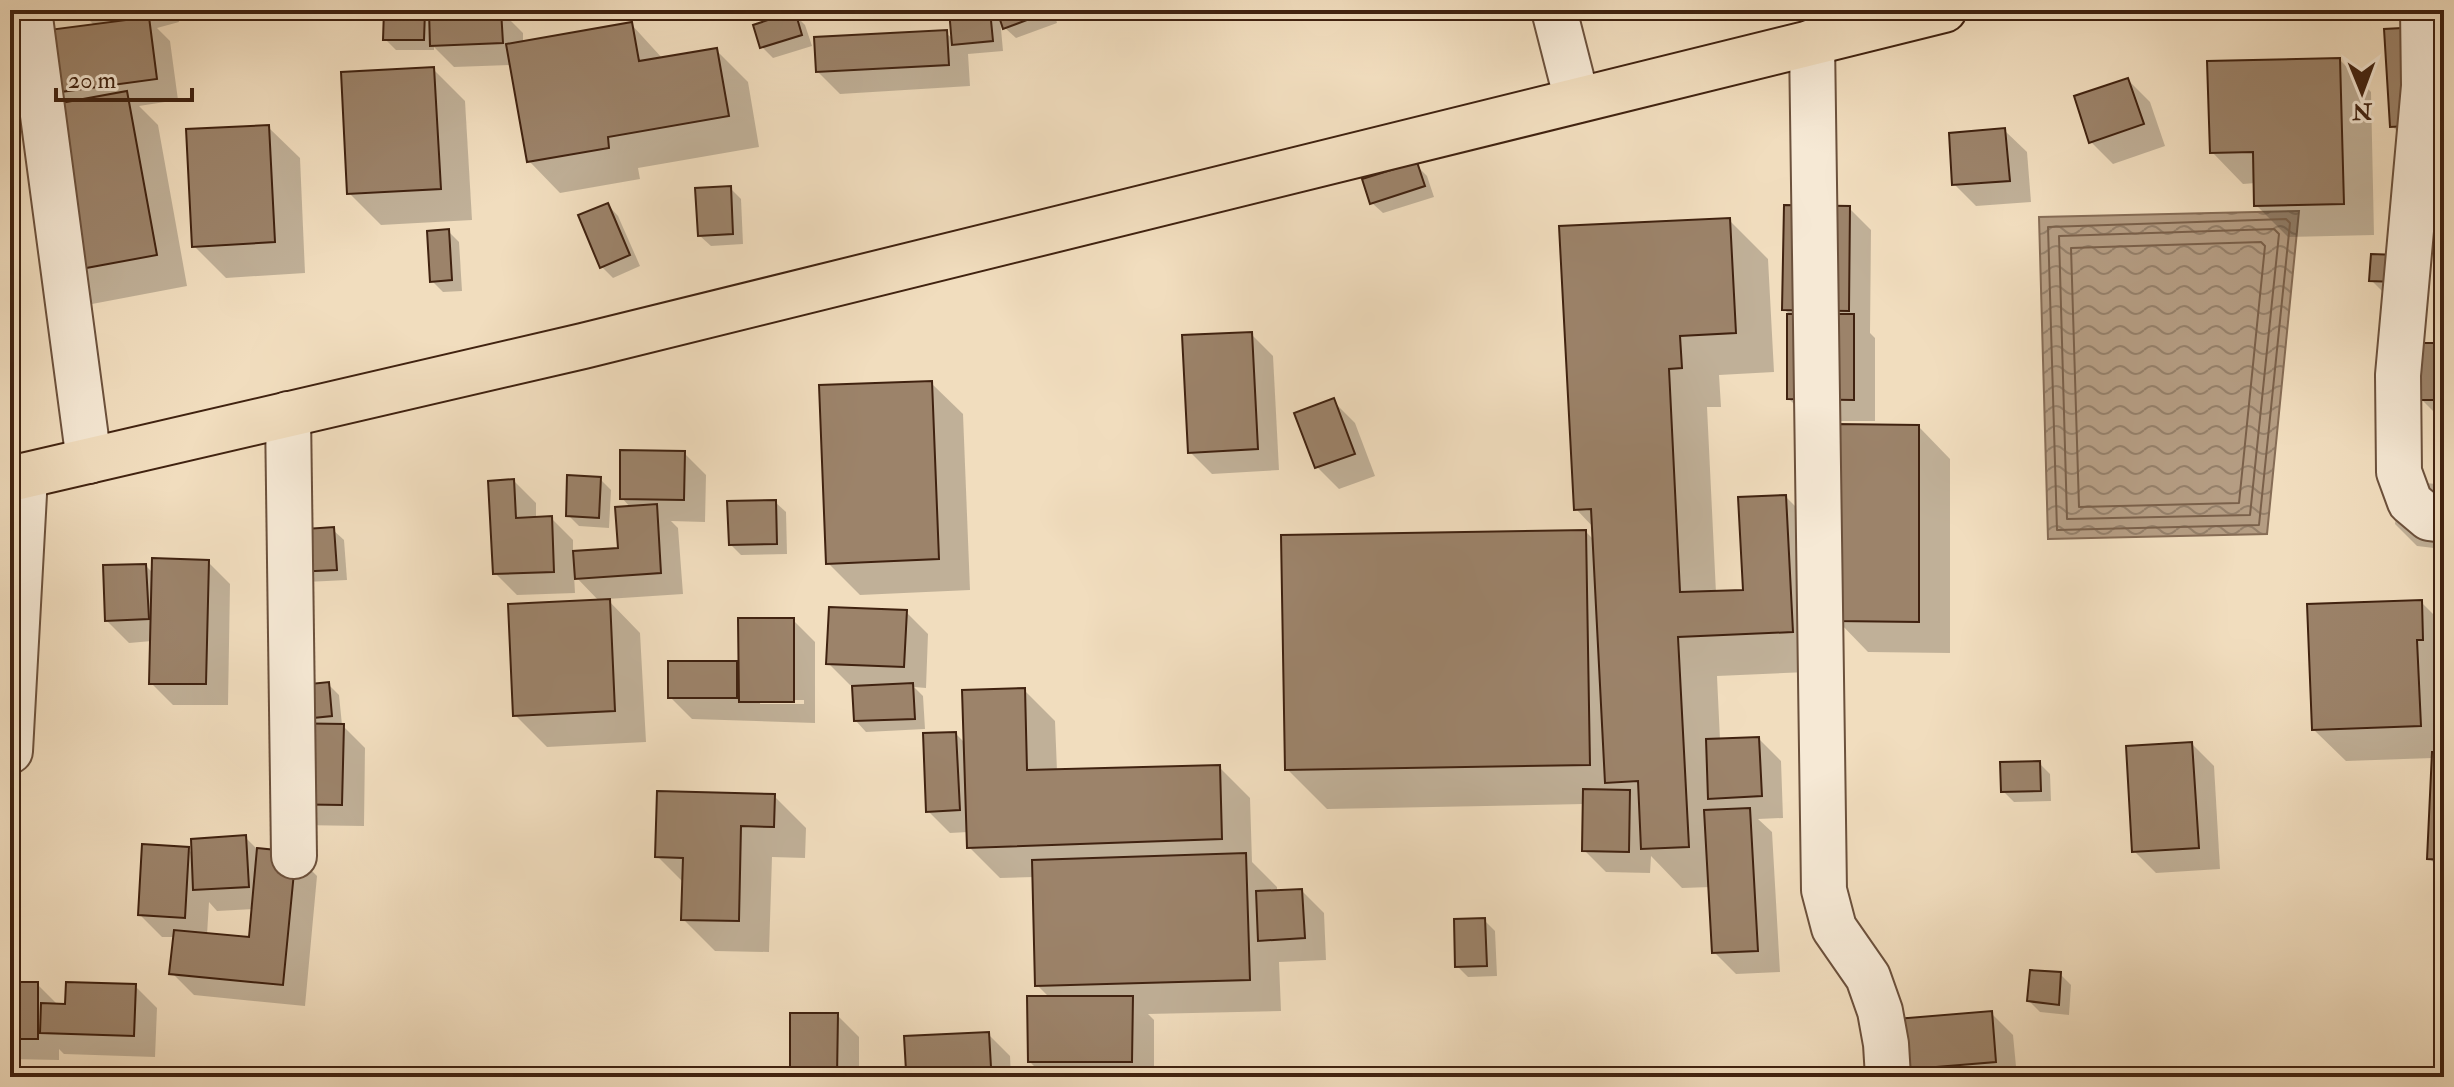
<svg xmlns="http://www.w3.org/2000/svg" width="2454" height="1087" font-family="'IM FELL Double Pica',serif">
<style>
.water{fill:url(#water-waves);stroke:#866c55;stroke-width:2}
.shadow{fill:#0003;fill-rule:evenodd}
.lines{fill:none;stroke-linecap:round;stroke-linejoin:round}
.shore{stroke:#7a604a;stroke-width:2}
.building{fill:#9c836a;stroke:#402210;stroke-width:2}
.minor-casing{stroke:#6c513c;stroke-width:48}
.primary-casing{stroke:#402210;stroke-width:48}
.minor{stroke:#f6e9d5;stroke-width:44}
.primary{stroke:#f1ddbe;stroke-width:44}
</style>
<defs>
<pattern id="water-waves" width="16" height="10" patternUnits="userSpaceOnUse" patternTransform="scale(2)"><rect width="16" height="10" fill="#b59d83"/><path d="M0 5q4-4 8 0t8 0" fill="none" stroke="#95806a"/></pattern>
</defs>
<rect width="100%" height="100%" fill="#f1ddbe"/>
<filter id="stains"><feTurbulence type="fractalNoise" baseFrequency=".0025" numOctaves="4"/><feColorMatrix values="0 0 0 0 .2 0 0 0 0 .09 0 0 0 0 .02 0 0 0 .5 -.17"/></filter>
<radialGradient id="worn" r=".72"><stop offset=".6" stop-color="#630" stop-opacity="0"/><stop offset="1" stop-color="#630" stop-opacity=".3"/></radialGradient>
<polygon class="water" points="2299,211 2267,534 2048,539 2039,217"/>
<g class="shadow">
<polygon points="85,10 176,10 179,22 157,28 170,41 178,100 139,106 158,125 187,286 92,304 61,272 30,110 18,97 10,37 95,26 87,18"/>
<polygon points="951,10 992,10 1000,18 1003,51 968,54 970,86 840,94 818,72 946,33 954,40"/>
<polygon points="999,10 1053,10 1057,23 1016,38 1005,28"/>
<polygon points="501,11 523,33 523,43 631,24 663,59 716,50 748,82 759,147 638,168 640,179 560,193 529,161 512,65 454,67 434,47 434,50 396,50 385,39 424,13 431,20"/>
<polygon points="794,14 805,25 812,46 773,58 762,47"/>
<polygon points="2444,33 2444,146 2414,148 2392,126"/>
<polygon points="2340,60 2371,92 2374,235 2288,237 2256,205 2256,183 2243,184 2212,152"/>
<polygon points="433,69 465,101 472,220 381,225 349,193"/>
<polygon points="2128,80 2150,102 2165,146 2113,164 2091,142"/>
<polygon points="268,127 300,158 305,273 226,278 194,246"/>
<polygon points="2004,130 2027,152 2031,202 1976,206 1954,184"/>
<polygon points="1416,165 1427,176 1434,197 1383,213 1372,203"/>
<polygon points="730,188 741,199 743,244 711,246 700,236"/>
<polygon points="608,205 618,216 640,266 613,278 602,267"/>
<polygon points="1849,208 1871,230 1870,333 1875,338 1875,421 1811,421 1789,399 1789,314 1784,309"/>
<polygon points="1729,220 1768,259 1774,372 1719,375 1721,407 1707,407 1716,593 1745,592 1786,497 1825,536 1831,671 1717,676 1720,740 1759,739 1781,761 1783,818 1758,819 1772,832 1780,972 1736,974 1714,952 1711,887 1682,888 1651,856 1650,873 1606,872 1584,850 1584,804 1327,809 1287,769 1586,532 1594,540 1594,528 1576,509"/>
<polygon points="449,232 459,242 462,291 443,292 432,281"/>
<polygon points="2373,256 2406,292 2382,291 2371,280"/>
<polygon points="1251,334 1273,356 1279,470 1212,474 1190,452"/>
<polygon points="2444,345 2444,421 2443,421 2421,399"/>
<polygon points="931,383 963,414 970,590 860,595 828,563"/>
<polygon points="1333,401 1355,423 1375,476 1339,489 1317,467"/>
<polygon points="1919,427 1950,459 1950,653 1868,652 1837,620"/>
<polygon points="684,453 706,475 705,522 671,521 678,528 683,594 607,599 640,633 646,742 547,747 515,715 600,602 574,575 575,593 517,595 495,573 514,481 536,503 536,519 551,518 573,540 573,553 620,550 631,508 622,498"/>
<polygon points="600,479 611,490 609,528 579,526 568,515"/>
<polygon points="2400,480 2444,485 2444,558 2434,548 2417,546 2395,524"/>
<polygon points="775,502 786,512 787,554 741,555 730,544"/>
<polygon points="333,530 344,540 347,580 306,582"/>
<polygon points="208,562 230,584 228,705 173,705 151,683 152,641 129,643 107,621 146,566 154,574"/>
<polygon points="2421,602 2444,625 2444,873 2429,858 2433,758 2346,761 2314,730"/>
<polygon points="906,612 928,634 926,688 914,687 923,696 925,729 866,732 856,721 854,685 850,685 828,663"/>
<path d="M 793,620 L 815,642 L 815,723 L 692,719 L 670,697 L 736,663 L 741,668 ZM 760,700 L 804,700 L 804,704 L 760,704 Z"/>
<polygon points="328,684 339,695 342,725 365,748 364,826 297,825 275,803"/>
<polygon points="1024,690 1055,721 1057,771 1219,767 1250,798 1252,862 1277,887 1277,892 1302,891 1324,913 1326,960 1279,962 1281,1011 1148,1014 1154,1020 1154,1077 1045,1077 1030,1062 1050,998 1037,985 1034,877 1000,878 969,847 968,832 950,833 928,811 956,734 966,744"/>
<polygon points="2192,744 2214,766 2220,869 2156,873 2134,851"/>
<polygon points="2039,763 2050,774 2051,801 2014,802 2003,791"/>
<polygon points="774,796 806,828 805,858 772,857 769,952 715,951 683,919 684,883 657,856"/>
<path d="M 246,838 L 258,850 L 295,854 L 317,876 L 305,1006 L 194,995 L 172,973 L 175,937 L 162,937 L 140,915 L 188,849 L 193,854 ZM 209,902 L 217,911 L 254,909 L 251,939 L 207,935 Z"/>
<polygon points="1484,920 1495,931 1497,976 1468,977 1457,966"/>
<polygon points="2060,974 2071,985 2069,1015 2040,1012 2029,1001"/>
<polygon points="10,984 37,984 59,1006 135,986 157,1008 155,1057 64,1054 59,1049 59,1060 11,1059 28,1077 10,1077"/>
<polygon points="1991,1013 2013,1035 2017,1077 1911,1077 1902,1069"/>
<polygon points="837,1015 859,1037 859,1077 792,1077"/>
<polygon points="988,1034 1010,1056 1011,1077 914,1077 908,1070"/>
</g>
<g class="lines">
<g class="shore">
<polygon points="2286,219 2290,223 2259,525 2057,530 2048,227"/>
<polygon points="2274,229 2279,234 2250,515 2067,519 2059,236"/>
<polygon points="2261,242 2265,246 2239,503 2079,507 2071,248"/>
</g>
</g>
<g class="building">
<polygon points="83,10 121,10 85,19"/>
<polygon points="384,10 425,11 424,40 383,40"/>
<polygon points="501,10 503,43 430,46 429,11"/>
<polygon points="949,10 990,10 993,41 952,45"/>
<polygon points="997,10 1047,10 1048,12 1003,29"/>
<polygon points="795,11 802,35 760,48 753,25"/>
<polygon points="149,17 157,79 16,98 10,35"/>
<polygon points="632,22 639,61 717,48 729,116 608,137 609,148 527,162 506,44"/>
<polygon points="2440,26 2444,124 2390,127 2384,29"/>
<polygon points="947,30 949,65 816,72 814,37"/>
<polygon points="2340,58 2344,204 2254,206 2253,152 2210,153 2207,61"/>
<polygon points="434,67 441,189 347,194 341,72"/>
<polygon points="2128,78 2144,124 2089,143 2074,96"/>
<polygon points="127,91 157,255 59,273 28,109"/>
<polygon points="269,125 275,242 192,247 186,129"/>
<polygon points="2005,128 2010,181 1952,185 1949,133"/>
<polygon points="1417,162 1425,186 1370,204 1362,179"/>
<polygon points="731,186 733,234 698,236 695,188"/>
<polygon points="608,203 630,255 600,268 578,215"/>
<polygon points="1784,205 1850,206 1849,311 1782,310"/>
<polygon points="1730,218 1736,333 1680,336 1682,368 1669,369 1680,592 1743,590 1738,497 1786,495 1793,632 1678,637 1689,847 1641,849 1638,781 1605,783 1591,509 1574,510 1559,226"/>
<polygon points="449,229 452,280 430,282 427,231"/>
<polygon points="2371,254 2398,255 2396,282 2369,281"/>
<polygon points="1787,314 1854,314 1854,400 1787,399"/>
<polygon points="1252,332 1258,449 1188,453 1182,335"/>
<polygon points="2418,343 2444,343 2444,400 2419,400"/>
<polygon points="932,381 939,559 826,564 819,385"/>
<polygon points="1334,398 1355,454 1315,468 1294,413"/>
<polygon points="1835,424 1919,425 1919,622 1835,621"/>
<polygon points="620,450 685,451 684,500 620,499"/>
<polygon points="567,475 601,477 599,518 566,516"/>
<polygon points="514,479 516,518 552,516 554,572 493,574 488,481"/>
<polygon points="776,500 777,544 729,545 727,501"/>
<polygon points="657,504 661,573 575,579 573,551 618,548 615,507"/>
<polygon points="334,527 337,570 293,572 291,530"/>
<polygon points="1586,530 1590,765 1285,770 1281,535"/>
<polygon points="152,558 209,560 206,684 149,684"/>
<polygon points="146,564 149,619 105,621 103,565"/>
<polygon points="610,599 615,711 513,716 508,604"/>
<polygon points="2422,600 2423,640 2417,640 2421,726 2312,730 2307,604"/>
<polygon points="829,607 907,610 904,667 826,664"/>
<polygon points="738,618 794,618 794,702 739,702"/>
<rect x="668" y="661" width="69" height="37"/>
<polygon points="329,682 332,716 294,720 291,686"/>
<polygon points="913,683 915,719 854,721 852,686"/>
<polygon points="1025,688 1027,770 1220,765 1222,839 967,848 962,690"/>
<polygon points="275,723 344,724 342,805 273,804"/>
<polygon points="956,732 960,810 926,812 923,733"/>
<polygon points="1759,737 1762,796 1708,799 1706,739"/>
<polygon points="2192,742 2199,848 2132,852 2126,746"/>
<polygon points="2432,752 2444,752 2444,860 2427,859"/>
<polygon points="2040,761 2041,791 2001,792 2000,762"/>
<polygon points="1583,789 1630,790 1629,852 1582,851"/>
<polygon points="657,791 775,794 774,827 741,826 739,921 681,920 683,858 655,857"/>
<polygon points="1750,808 1758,951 1712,953 1704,810"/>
<polygon points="246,835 249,887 193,890 191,839"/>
<polygon points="142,844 189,847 185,918 138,915"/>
<polygon points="257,848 296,852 283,985 169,974 174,930 249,937"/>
<polygon points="1246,853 1250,980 1035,986 1032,860"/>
<polygon points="1302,889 1305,938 1258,941 1256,891"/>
<polygon points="1485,918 1487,966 1455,967 1454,919"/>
<polygon points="2030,970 2061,972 2059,1005 2027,1001"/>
<rect x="10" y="982" width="28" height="57"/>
<polygon points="66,982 136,984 134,1036 40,1033 41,1003 65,1004"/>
<polygon points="1027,996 1133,996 1132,1062 1028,1062"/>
<polygon points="1992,1011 1996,1062 1900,1070 1896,1019"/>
<polygon points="790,1013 838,1013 837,1077 790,1077"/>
<polygon points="989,1032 991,1067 906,1071 904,1036"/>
</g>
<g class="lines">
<defs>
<g id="minor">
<polyline points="29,10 89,461"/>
<polyline points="1554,10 1577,100"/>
<polyline points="2423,10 2424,86 2398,375 2399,472 2410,502 2429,518 2444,520"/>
<polyline points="1812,42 1824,890 1834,928 1868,977 1880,1011 1886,1044 1888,1077"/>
<polyline points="288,414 294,856"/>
<polyline points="10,751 25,476"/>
</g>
<polyline id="primary" points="10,479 583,346 1944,10"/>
</defs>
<use href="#minor" class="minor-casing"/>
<use href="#primary" class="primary-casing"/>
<use href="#minor" class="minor"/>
<use href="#primary" class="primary"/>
</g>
<rect width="2454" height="1087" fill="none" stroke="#f1ddbe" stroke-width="40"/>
<rect x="12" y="12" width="2430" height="1063" fill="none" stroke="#402210" stroke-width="4"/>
<rect x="20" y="20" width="2414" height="1047" fill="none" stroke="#402210" stroke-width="2"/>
<g transform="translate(2362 92) rotate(179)" stroke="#f6e9d5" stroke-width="6" paint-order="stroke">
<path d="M0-6L14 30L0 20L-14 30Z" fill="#402210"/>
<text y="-12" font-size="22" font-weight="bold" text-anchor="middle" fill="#402210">N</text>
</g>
<path d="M56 88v12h136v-12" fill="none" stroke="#402210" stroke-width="4"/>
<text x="68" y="88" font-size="24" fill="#402210" stroke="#f6e9d5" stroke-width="6" paint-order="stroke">20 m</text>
<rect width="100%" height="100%" filter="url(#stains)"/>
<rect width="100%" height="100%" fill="url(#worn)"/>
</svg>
